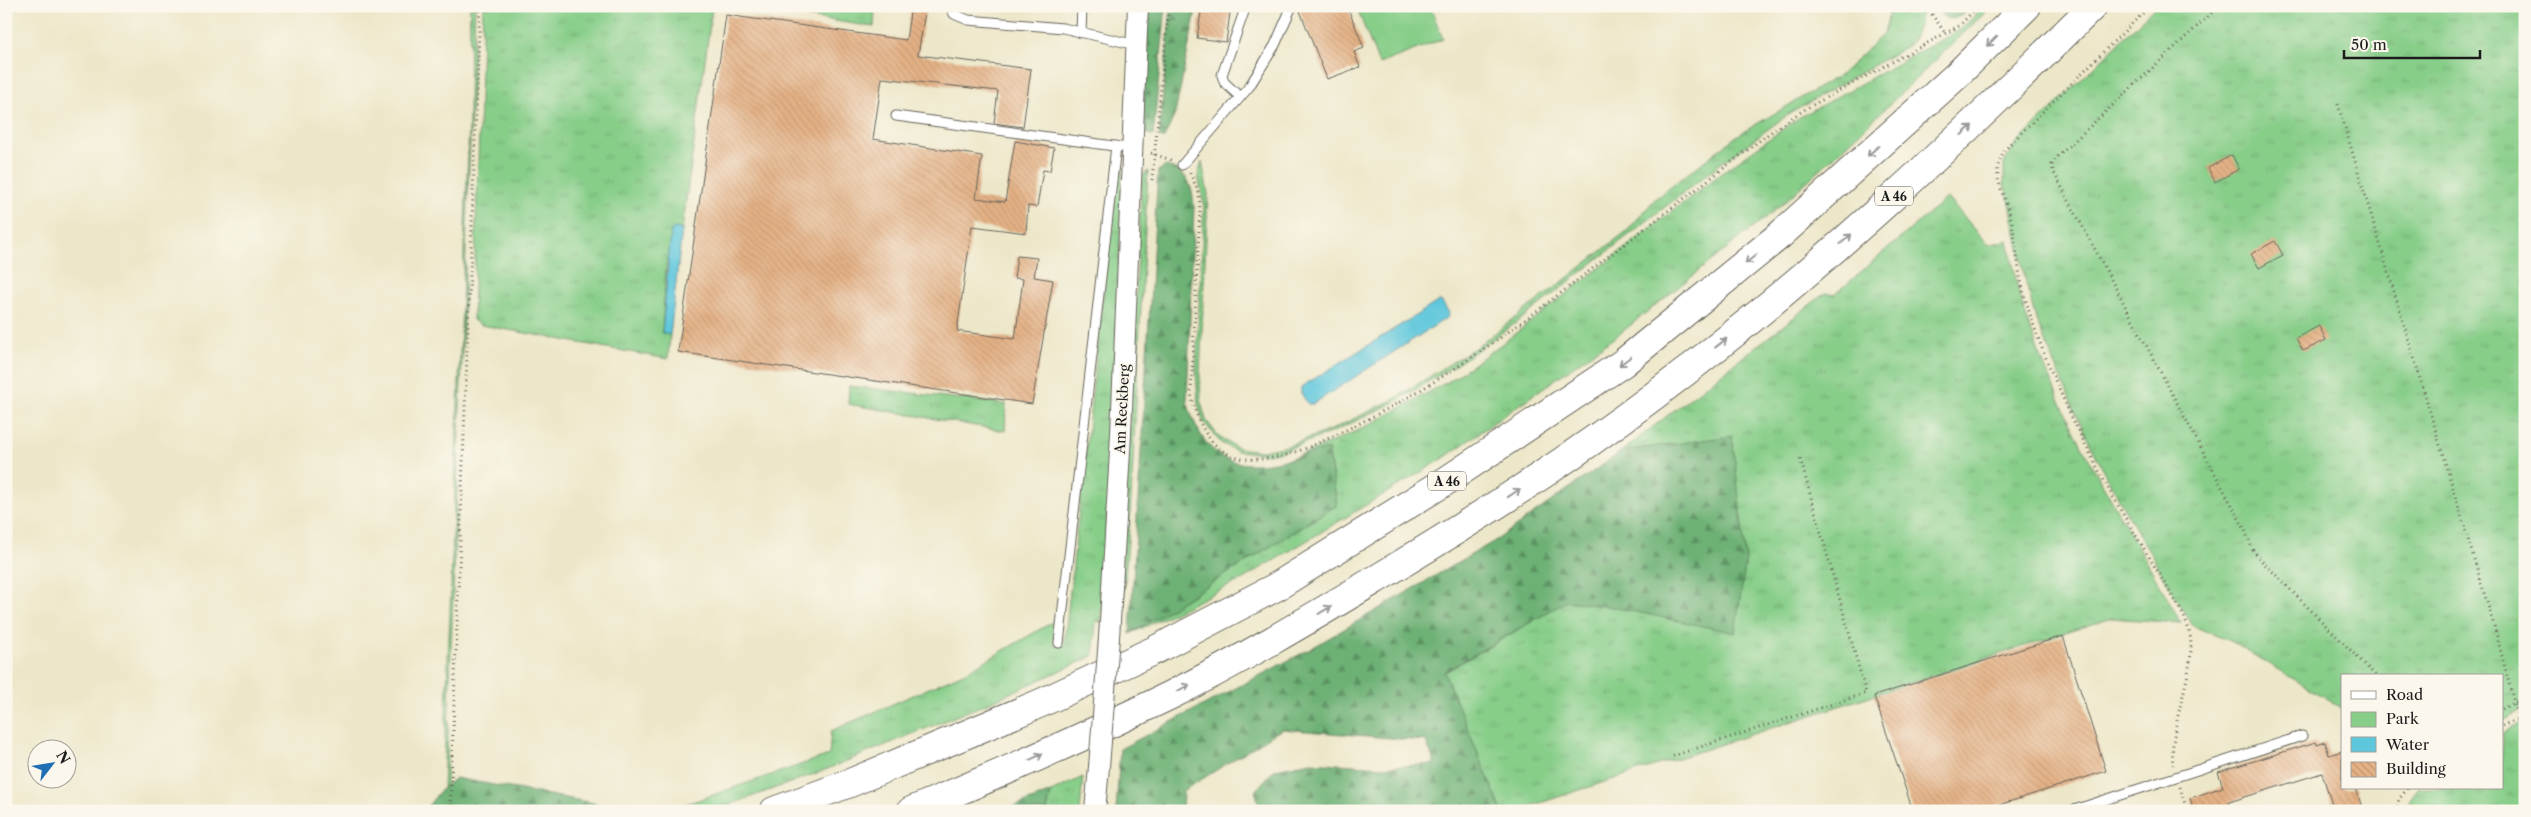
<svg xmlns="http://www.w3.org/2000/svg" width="2531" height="817" font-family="'Libre Caslon Text',serif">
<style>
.grass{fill:url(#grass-tufts);stroke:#527552}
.forest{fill:url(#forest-firs);stroke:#446648}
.green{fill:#87ce89;stroke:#527552}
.water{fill:#5fc7dc;stroke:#3e727c}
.building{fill:url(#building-back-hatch)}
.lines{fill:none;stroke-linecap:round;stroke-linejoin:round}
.service-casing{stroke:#656359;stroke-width:11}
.tertiary-casing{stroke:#656359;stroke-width:22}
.motorway-casing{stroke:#656359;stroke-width:30}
.path{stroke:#656359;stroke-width:3;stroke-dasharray:1 4;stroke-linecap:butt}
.service{stroke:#fff;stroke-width:9}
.tertiary{stroke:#fff;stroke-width:20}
.motorway{stroke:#fff;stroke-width:28}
.tertiary-bridge-casing{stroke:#656359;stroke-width:22;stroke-linecap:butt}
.tertiary-bridge{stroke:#fff;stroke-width:20}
.oneway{stroke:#999}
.labels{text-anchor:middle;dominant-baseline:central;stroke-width:4.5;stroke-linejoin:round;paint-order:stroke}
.shield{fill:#fbf7ec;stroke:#5f5e5a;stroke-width:1}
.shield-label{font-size:12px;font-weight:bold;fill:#1c1c1c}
.street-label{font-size:14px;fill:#1c1c1c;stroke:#fbf7ec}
</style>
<defs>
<pattern id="grass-tufts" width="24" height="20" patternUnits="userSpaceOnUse" patternTransform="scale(1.25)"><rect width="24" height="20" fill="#87ce89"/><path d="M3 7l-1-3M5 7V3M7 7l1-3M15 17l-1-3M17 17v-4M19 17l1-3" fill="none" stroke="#74b076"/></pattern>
<pattern id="forest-firs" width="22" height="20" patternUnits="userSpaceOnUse" patternTransform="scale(1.25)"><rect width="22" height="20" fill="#6db175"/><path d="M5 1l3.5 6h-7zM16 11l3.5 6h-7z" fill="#598f5f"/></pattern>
<pattern id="building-back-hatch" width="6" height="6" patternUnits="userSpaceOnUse" patternTransform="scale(1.25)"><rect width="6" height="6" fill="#e4b185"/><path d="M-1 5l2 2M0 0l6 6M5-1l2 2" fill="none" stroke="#c39872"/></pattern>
</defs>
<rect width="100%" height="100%" fill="#fbf7ec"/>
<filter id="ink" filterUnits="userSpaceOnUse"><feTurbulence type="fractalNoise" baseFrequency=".02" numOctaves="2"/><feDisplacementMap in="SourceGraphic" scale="10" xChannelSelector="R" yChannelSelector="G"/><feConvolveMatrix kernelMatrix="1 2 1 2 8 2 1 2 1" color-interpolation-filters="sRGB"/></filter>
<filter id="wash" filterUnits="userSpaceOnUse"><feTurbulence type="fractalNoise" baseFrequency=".0096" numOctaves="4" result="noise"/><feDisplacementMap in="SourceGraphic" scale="20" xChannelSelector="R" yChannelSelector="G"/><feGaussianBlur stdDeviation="1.12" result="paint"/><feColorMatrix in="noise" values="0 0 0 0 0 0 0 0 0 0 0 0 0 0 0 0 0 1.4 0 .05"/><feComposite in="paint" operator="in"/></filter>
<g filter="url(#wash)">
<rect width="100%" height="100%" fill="#ede7c9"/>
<g class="grass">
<polygon points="470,6 475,6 446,786 443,789 469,125"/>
<polygon points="483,6 691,6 712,9 682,230 676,228 666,267 662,333 670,335 668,359 481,325 473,320"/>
<polygon points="737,6 875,6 874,27"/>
<path d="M 1888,6 L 1921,6 C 1923,20 1917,34 1909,45 L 1789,114 L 1724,161 L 1520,320 L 1460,362 L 1395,402 L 1335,431 L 1283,451 L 1268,454 L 1237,451 L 1221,443 L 1203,421 L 1198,404 L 1196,368 L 1204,205 L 1198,175 L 1202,161 L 1208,194 L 1200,375 L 1201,402 L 1206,420 L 1219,437 L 1238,448 L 1261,451 L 1288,446 L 1333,429 L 1392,400 L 1478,346 L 1557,286 L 1628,230 L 1655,199 L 1738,135 L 1842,74 L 1884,33 L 1889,14 Z"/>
<polygon points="1984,6 1992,6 1850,142 1779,207 1622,332 1441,460 1243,579 1130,634 1337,505 1328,449 1278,463 1317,449 1369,425 1451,380 1503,343 1728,168 1800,117 1961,29"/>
<polygon points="2156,6 2525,6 2525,709 2502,721 2502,676 2342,676 2342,708 2232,642 2193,626 2140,536 2106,476 2077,416 2036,320 2024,274 2010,203 2004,185 2004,163 2016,144"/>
<polygon points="1118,161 1123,168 1113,404 1101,622 1096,621 1093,656 988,703 820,772 712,811 666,811 829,755 831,731 968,671 1056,620 1054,646 1064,645"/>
<polygon points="1148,171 1130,517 1120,636 1119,633 1142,176"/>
<path d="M 1947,198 L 1989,245 L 2008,240 C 2013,262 2016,285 2023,307 C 2058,420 2125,520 2181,623 L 2111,618 L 1515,811 L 1502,811 L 1444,673 L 1567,601 L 1613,607 L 1732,437 L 1622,451 L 1825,293 L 1834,295 Z"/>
<polygon points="849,386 1006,404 1005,431 848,404"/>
<polygon points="2525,721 2525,811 2406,811 2410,800 2419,788 2502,788 2502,733"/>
<polygon points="1083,777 1080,811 1047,811 1051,792"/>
</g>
<g class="forest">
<polygon points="1146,6 1166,6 1153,136 1142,131"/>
<polygon points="1171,6 1197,6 1175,114 1164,138 1159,137"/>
<path d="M 1936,6 L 1972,6 C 1960,19 1945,27 1936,6 Z"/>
<path d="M 1166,166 C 1188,171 1192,185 1194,206 L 1187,401 C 1211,485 1261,467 1328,449 L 1337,505 L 1130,634 L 1158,171 Z"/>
<polygon points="1732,436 1746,560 1735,633 1613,607 1567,601 1444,672 1502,811 1261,811 1255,791 1275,769 1311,762 1382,767 1435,764 1426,741 1282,729 1183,791 1182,811 1116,811 1120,749 1310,649 1498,539 1622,451"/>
<polygon points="455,778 627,809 628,811 424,811 439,792"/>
<polygon points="1051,792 1047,811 1004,811"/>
</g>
<polygon class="green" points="1356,6 1430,6 1443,39 1379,64"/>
<g class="water">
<polygon points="676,228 682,230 670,335 662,333 671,230"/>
<polygon points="1439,301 1442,302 1449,313 1448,317 1313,404 1308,404 1301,393 1301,387"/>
</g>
<g id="blocks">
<g class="building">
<polygon points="911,6 926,6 918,55 1031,69 1023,127 994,123 998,91 882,78 873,139 982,156 976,198 1005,202 1015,141 1054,148 1050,171 1043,170 1037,207 1028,206 1026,233 972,226 957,331 1015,339 1023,279 1014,278 1017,256 1037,258 1034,277 1053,280 1032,404 678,352 726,15 906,40"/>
<polygon points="1202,6 1231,6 1226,42 1197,38"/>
<polygon points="1298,6 1347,6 1364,48 1354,52 1360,67 1327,79"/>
<polygon points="2232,155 2239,169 2215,182 2208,168"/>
<polygon points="2275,241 2283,255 2259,268 2251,254"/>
<polygon points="2319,326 2326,340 2303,351 2296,338"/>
<polygon points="2063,636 2106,771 1980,811 1913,811 1874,696"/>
<polygon points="2316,742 2317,745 2325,742 2329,755 2342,751 2342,788 2356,788 2363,811 2334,811 2322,773 2229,802 2231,811 2194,811 2190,798 2223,787 2218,772"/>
</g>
</g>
</g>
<g filter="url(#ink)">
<use href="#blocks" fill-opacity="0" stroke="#656359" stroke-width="1"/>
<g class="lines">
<defs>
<g id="service">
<polyline points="950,6 954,14 968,20 1063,28 1136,45"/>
<polyline points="1081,33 1082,6"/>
<polyline points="1240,97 1224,82 1222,75 1246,6"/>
<polyline points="896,116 1121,147"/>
<polyline points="1182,165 1249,87 1275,45 1292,6"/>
<polyline points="1059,643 1116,146"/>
<polyline points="2071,811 2302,736"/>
</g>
<g id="tertiary">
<polyline points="1109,638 1121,434 1138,6"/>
<polyline points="1095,811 1099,767"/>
</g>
<g id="motorway">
<polyline points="774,811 850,783 1041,703 1155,650 1276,587 1446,481 1623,363 1780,235 1956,76 2027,6"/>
<path d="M 911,811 C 998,775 1084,737 1169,696 C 1242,660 1313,617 1383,575 C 1476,519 1568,461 1655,395 C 1811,278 1954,144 2093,6"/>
</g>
</defs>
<use href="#service" class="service-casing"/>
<use href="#tertiary" class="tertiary-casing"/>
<use href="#motorway" class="motorway-casing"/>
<g class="path">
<polyline points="1926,6 1945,33"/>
<path d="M 2150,6 L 2011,143 C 1984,173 2005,190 2012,223 C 2017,248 2018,276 2026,301 C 2046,368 2079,435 2113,497 C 2130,526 2148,555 2165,584 C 2174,599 2185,614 2189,631 C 2199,667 2168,723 2173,765"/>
<polyline points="2219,6 2055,159 2052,165 2053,171 2244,528 2254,553 2376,676"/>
<polyline points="2338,104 2495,629 2518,718"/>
<polyline points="1151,153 1171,160"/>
<path d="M 1190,173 L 1199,193 L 1200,211 L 1191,393 C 1197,423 1211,456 1247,459 C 1284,462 1318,443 1350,428 C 1443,383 1520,325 1601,262 C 1659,218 1717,173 1775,129 L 1807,108 L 1959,26 L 1978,6"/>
<polyline points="1152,180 1169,6"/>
<polyline points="2502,709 2525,697"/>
<polyline points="2502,726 2525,715"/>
<polyline points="1673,756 1866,693 1800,458"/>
<polyline points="2180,787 2187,811"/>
<polyline points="450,811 480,6"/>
<polyline points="2396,811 2399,799 2408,788"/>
</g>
<use href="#service" class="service"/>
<use href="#tertiary" class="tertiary"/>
<use href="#motorway" class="motorway"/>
<defs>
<polyline id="tertiary-bridge" points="1099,767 1109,638"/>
</defs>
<use href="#tertiary-bridge" class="tertiary-bridge-casing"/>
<use href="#tertiary-bridge" class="tertiary-bridge"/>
</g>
<defs><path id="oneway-shaft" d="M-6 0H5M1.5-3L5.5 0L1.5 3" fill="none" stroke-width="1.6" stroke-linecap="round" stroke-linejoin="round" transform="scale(1.25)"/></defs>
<g class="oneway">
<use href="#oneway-shaft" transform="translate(1992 41) rotate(135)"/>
<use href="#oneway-shaft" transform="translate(1967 130) rotate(-42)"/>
<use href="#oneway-shaft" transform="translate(1873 151) rotate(138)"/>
<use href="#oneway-shaft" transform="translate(1846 239) rotate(-42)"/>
<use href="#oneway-shaft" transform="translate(1751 259) rotate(141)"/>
<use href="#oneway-shaft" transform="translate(1721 343) rotate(-38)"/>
<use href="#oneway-shaft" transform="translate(1625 361) rotate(143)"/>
<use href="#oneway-shaft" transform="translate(1514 493) rotate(-34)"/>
<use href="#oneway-shaft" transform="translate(1325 610) rotate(-31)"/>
<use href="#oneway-shaft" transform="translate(1183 688) rotate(-28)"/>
<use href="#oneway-shaft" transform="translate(1036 757) rotate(-25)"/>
</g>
</g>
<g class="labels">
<g class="shield">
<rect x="1875" y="186.5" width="38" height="19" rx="4"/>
<rect x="1428" y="471.5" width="38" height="19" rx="4"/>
</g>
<g class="shield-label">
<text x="1894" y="196">A 46</text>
<text x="1447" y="481">A 46</text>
</g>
<g class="street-label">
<text transform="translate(1122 409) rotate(-87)">Am Reckberg</text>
</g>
</g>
<rect width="2531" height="817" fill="none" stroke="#fbf7ec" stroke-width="25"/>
<rect x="2341" y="674" width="162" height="115" fill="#fbf7ec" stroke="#a29f99"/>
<rect x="2351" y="691" width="25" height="8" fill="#ffffff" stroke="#a29f99"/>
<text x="2386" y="700" font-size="15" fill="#1c1c1c">Road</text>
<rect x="2351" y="712" width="25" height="15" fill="#87ce89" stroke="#a29f99"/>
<text x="2386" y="724" font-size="15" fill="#1c1c1c">Park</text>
<rect x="2351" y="737" width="25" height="15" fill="#5fc7dc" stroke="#a29f99"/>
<text x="2386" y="750" font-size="15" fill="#1c1c1c">Water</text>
<rect x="2351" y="762" width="25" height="15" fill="url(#building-back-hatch)" stroke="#a29f99"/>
<text x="2386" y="774" font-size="15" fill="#1c1c1c">Building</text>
<g transform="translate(52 764) rotate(59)"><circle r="24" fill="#fbf7ec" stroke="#a29f99"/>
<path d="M0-4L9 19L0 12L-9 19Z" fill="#1f6fb2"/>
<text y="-8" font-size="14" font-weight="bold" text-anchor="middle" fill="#1c1c1c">N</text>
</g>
<path d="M2344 50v8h136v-8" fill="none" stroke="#1c1c1c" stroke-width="2.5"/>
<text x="2351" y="50" font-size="15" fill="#1c1c1c" stroke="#fbf7ec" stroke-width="4" paint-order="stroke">50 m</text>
</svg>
